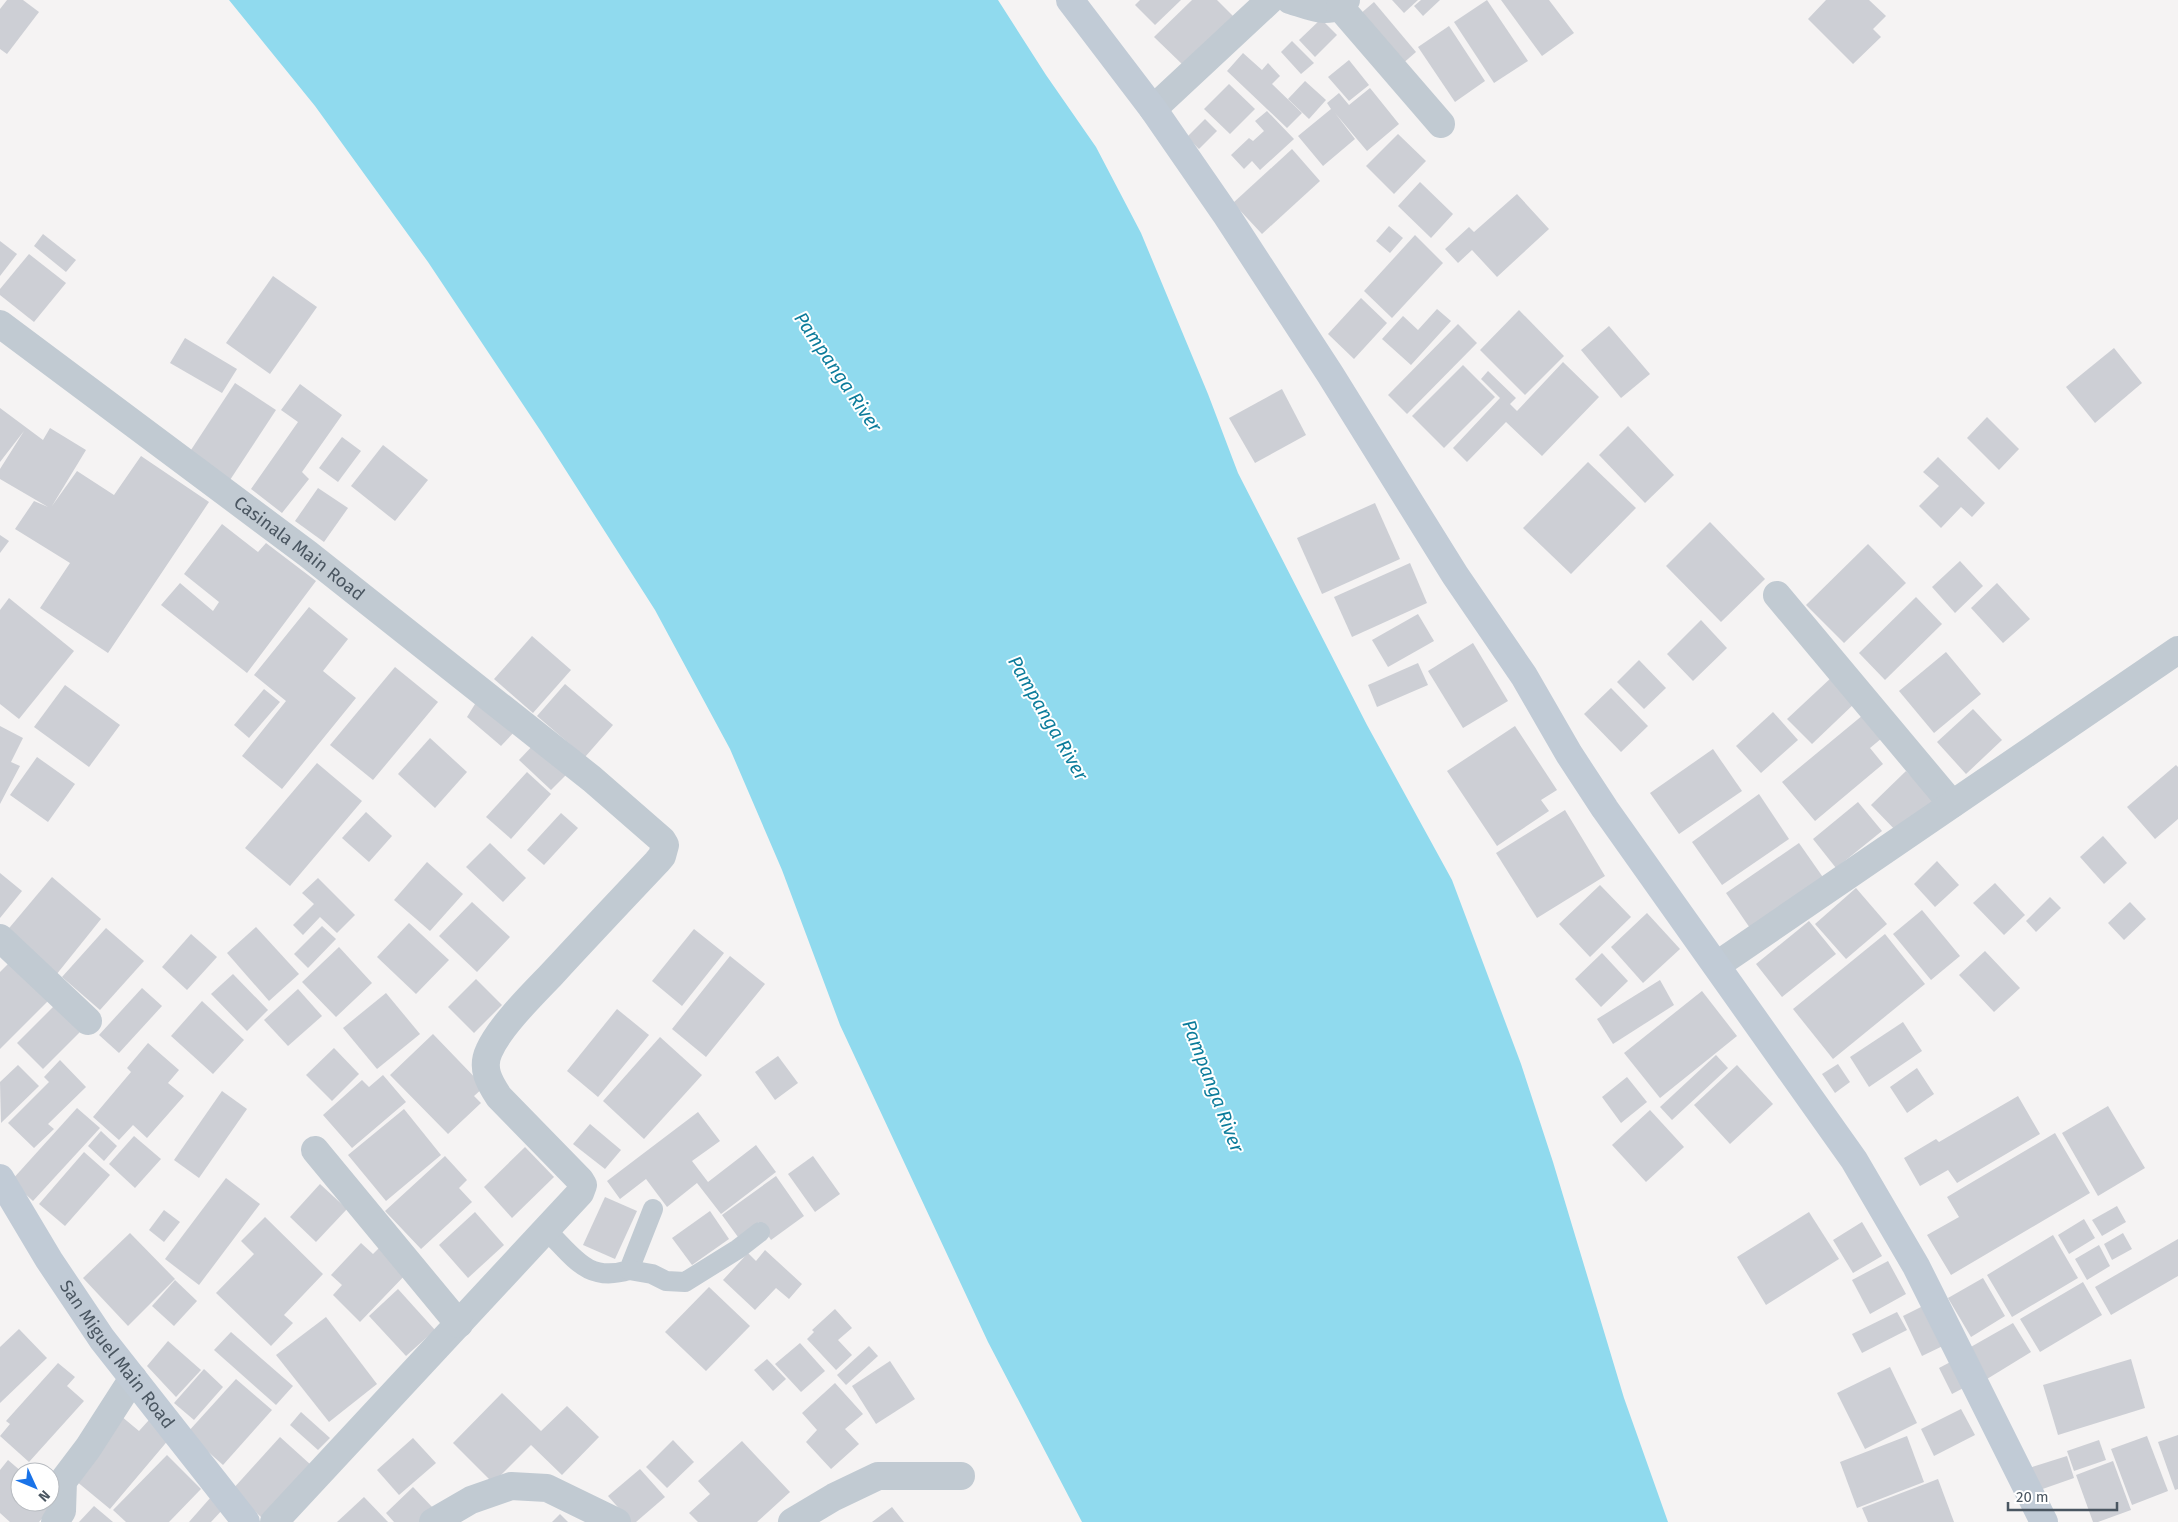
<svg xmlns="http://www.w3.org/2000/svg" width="2178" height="1522" font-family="'Fira Sans',sans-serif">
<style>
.water{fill:#90daee}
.building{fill:#cdcfd5}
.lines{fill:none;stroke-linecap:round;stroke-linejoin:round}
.lane{stroke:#c1cad2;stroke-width:20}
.street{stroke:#c1cad2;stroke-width:28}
.secondary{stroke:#c1cbd6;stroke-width:28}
.labels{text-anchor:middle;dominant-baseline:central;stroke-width:4;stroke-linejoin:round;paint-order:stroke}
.street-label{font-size:18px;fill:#4a5661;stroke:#fff}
.water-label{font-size:19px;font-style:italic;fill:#0c7c9b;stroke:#fff}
</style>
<rect width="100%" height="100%" fill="#f5f3f3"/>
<polygon class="water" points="229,0 998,0 1046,75 1096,147 1141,233 1208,394 1238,473 1367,725 1452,880 1521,1064 1553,1162 1624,1398 1668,1522 1082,1522 988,1342 840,1025 782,870 730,749 655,610 542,433 428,262 315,106"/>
<g class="building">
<polygon points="7,0 23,0 39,12 7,54 0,49 0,9"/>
<polygon points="1140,0 1181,0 1155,25 1135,5"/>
<polygon points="1192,0 1217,0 1233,16 1183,65 1154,37"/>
<polygon points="1392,0 1418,0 1404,13"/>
<polygon points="1421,0 1440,0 1423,16 1414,6"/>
<polygon points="1487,0 1528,61 1494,83 1454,22"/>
<polygon points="1501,0 1549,0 1574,33 1542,56"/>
<polygon points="1826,0 1869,0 1886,16 1873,29 1881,37 1853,64 1808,19"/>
<polygon points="1374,2 1416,52 1401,65 1359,15"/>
<polygon points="1321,19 1337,35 1315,57 1299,40"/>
<polygon points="1449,26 1485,81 1455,102 1418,47"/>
<polygon points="1292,41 1314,63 1301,74 1281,52"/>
<polygon points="1243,53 1262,70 1268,63 1280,76 1272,84 1302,113 1287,128 1227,71"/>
<polygon points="1349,60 1369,85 1349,101 1328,77"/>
<polygon points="1305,81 1326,100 1309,119 1288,99"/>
<polygon points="1229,84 1255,109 1230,134 1204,109"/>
<polygon points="1370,88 1399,124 1367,151 1335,113 1355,139 1323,166 1298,136 1331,109 1327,103 1339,93 1349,105"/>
<polygon points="1267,111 1294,139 1260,170 1252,161 1244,169 1231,155 1249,138 1253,141 1264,131 1255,121"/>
<polygon points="1205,119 1217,131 1199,149 1187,137"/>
<polygon points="1398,134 1426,161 1394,194 1366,166"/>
<polygon points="1292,149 1320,181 1262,234 1233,203"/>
<polygon points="1420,182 1453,214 1431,238 1398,206"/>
<polygon points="1517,194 1549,229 1497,277 1472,250 1458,263 1445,249 1469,227 1474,232"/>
<polygon points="1389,226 1403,238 1390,253 1376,241"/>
<polygon points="43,234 76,260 66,272 34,246"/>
<polygon points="1415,235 1443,263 1392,318 1364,291"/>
<polygon points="0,241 17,254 0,276"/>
<polygon points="29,254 66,283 34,322 0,295 0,289"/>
<polygon points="273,276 317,307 270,374 226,343"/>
<polygon points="1361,298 1387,323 1354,359 1328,334"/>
<polygon points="1437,309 1451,321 1411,365 1382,339 1403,316 1418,330"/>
<polygon points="1519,310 1564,356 1525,395 1480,350"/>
<polygon points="1458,324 1477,343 1407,414 1388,395"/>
<polygon points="1609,326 1650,374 1621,398 1581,350"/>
<polygon points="185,338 237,369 222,393 170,363"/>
<polygon points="2114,348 2142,383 2095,423 2066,387"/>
<polygon points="1563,362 1599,397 1542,456 1506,422 1467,462 1453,448 1500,398 1481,379 1488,371 1516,398 1510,404 1517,411"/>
<polygon points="1463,365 1495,397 1444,448 1412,416"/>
<polygon points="235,383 276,410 230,480 189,453"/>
<polygon points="300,384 342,415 302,472 309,479 282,513 251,489 298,422 281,410"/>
<polygon points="1282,389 1306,435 1255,463 1229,418"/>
<polygon points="0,408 43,440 50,428 86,450 52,506 77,471 114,495 141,456 209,502 108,653 40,608 70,563 15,529 34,501 48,507 0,479 0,469 24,431 0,462"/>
<polygon points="1987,417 2019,449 1999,470 1967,438"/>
<polygon points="1628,426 1674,475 1645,503 1599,455"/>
<polygon points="342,437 361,451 338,482 319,468"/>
<polygon points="383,445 428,480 395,521 351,486"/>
<polygon points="1938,457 1985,503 1972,517 1961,507 1941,528 1919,506 1939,486 1923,472"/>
<polygon points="1588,462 1636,508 1571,574 1523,528"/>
<polygon points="318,488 348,508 324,542 295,521"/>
<polygon points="1375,503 1400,559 1322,594 1297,538"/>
<polygon points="1710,522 1765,579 1721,622 1666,566"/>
<polygon points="222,524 258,552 266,543 316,581 247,673 161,605 180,583 213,611 219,602 184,574"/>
<polygon points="0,535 9,541 0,553"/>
<polygon points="1868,544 1906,583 1844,643 1806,605"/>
<polygon points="1960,561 1983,586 1955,613 1932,587"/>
<polygon points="1410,563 1427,603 1352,637 1334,597"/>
<polygon points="1997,583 2030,619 2003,643 1971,608"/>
<polygon points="1916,597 1942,624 1885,680 1859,653"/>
<polygon points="9,598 74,651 19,719 0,704 0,610"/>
<polygon points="309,607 348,639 323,671 356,698 282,789 242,756 286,701 254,675"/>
<polygon points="1418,614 1434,641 1388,667 1372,640"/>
<polygon points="1701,620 1727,648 1693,681 1667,654"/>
<polygon points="532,636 571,670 533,713 494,679"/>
<polygon points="1473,643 1508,701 1463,728 1428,671"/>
<polygon points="1946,652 1981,694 1934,733 1899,691"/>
<polygon points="1639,660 1666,688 1644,709 1617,682"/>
<polygon points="1418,663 1428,685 1377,707 1368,685"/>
<polygon points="395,667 438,702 373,780 330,745"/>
<polygon points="1832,677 1856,702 1812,744 1787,719"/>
<polygon points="565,684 613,725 585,757 537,716"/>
<polygon points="65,685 120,725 89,767 34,727"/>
<polygon points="1611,688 1648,726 1621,752 1584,714"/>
<polygon points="264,689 280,702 249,738 234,725"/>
<polygon points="480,696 516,730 501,746 467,717"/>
<polygon points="1973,709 2002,740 1966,774 1937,742"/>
<polygon points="1773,712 1798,740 1761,773 1736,746"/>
<polygon points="1863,715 1882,738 1870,748 1883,764 1815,821 1782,782"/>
<polygon points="0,726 23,738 11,762 20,766 0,804"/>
<polygon points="1515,726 1557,790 1541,800 1549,811 1497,846 1447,771"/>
<polygon points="430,738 467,772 435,808 398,774"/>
<polygon points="537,741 569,772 551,790 519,760"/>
<polygon points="1713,749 1742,791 1679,834 1650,793"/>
<polygon points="37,757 75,784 48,822 10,795"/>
<polygon points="317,763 362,801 290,886 245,848"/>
<polygon points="2176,765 2178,767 2178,819 2155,839 2127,807"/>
<polygon points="1906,771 1936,801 1901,836 1871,805"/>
<polygon points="527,772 551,794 511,839 486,817"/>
<polygon points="1759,794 1789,839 1722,885 1692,842"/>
<polygon points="1858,802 1882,831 1836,868 1813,839"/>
<polygon points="1565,810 1605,876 1537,918 1496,853"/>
<polygon points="366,812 392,836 369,862 342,838"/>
<polygon points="561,813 578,828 544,865 527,850"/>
<polygon points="2103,836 2127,863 2104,884 2080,857"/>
<polygon points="490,843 526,878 503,902 466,867"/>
<polygon points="1799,843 1827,883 1754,934 1726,893"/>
<polygon points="1937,861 1959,885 1935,907 1914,884"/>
<polygon points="427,862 463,894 430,931 394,900"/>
<polygon points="0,873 22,891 0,918"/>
<polygon points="52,877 101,919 56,975 5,933"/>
<polygon points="318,878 355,915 337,933 320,917 303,935 293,925 314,904 302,893"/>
<polygon points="1995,883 2025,915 2004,935 1973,903"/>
<polygon points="1600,885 1631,917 1590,957 1559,924"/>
<polygon points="1856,888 1887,924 1846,959 1815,924"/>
<polygon points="2050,897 2061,908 2036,932 2026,921"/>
<polygon points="472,902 510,937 477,972 439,936"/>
<polygon points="2130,902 2146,919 2124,940 2108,923"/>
<polygon points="1922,910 1960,956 1931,980 1893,934"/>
<polygon points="1647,913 1680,949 1643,983 1611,947"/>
<polygon points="1809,921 1836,954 1782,997 1756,964"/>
<polygon points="409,923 449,960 416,994 377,957"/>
<polygon points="322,926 336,939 308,968 294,954"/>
<polygon points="256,927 299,974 269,1001 227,953"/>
<polygon points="106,928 144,961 100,1010 62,977"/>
<polygon points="694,929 724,953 682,1006 652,981"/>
<polygon points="191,934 217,957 187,990 162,967"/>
<polygon points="1885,934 1925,984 1833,1059 1793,1009"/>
<polygon points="339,947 372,983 336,1017 302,982"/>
<polygon points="1985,951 2020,988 1994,1012 1959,975"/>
<polygon points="1602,953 1628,981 1601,1007 1575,979"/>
<polygon points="730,956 765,984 706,1057 672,1029"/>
<polygon points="13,959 52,997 0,1049 0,972"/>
<polygon points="233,974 268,1010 247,1031 211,994"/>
<polygon points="476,979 502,1005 474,1033 448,1007"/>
<polygon points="1660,980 1674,1005 1613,1044 1597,1019"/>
<polygon points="142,988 162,1006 119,1053 99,1035"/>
<polygon points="298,989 322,1016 288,1046 264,1020"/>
<polygon points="1702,991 1737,1036 1660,1098 1624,1053"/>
<polygon points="386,993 420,1034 377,1069 343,1028"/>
<polygon points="202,1001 244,1040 213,1074 171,1036"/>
<polygon points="54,1006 80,1032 43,1069 17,1043"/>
<polygon points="617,1009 649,1035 598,1097 567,1071"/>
<polygon points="1903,1022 1922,1051 1869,1087 1850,1057"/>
<polygon points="433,1034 484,1087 474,1096 481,1103 448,1134 390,1075"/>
<polygon points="660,1037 702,1075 644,1139 603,1101"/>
<polygon points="148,1043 179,1070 168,1083 184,1096 147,1138 133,1125 119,1140 93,1117 131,1072 127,1068"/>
<polygon points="334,1048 359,1074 332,1101 306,1075"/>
<polygon points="1716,1055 1728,1068 1672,1120 1660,1107"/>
<polygon points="778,1056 798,1083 775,1100 755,1072"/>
<polygon points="60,1060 86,1087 48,1124 54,1129 34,1148 8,1123 49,1082 44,1077"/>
<polygon points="1838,1064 1850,1082 1835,1093 1822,1074"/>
<polygon points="18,1065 39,1086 1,1123 0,1082"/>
<polygon points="1737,1065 1773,1104 1730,1144 1694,1105"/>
<polygon points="1917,1068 1934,1094 1907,1113 1890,1087"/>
<polygon points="383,1075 406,1102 352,1148 323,1115 362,1080 369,1087"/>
<polygon points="1627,1077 1647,1102 1621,1123 1602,1097"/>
<polygon points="222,1091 247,1109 199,1178 174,1160"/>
<polygon points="2018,1096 2040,1134 1957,1183 1948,1170 1920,1186 1904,1158 1936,1139 1939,1142"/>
<polygon points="2108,1106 2145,1168 2098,1196 2062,1133"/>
<polygon points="77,1108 100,1128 33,1201 11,1181"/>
<polygon points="404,1109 441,1155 386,1201 348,1155"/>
<polygon points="1650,1110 1684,1147 1646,1182 1612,1145"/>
<polygon points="698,1112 720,1141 692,1161 708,1182 756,1145 776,1172 721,1214 697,1183 667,1207 646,1179 620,1199 607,1181"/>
<polygon points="590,1124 621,1150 605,1169 573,1144"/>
<polygon points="101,1131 117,1146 104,1161 88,1146"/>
<polygon points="2055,1133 2090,1193 1951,1275 1927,1235 1959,1217 1947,1197"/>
<polygon points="134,1136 161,1159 135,1188 109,1164"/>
<polygon points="525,1147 554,1177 512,1218 484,1187"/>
<polygon points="84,1152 110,1175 65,1226 39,1204"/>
<polygon points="445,1156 467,1180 459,1188 472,1202 421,1249 385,1211"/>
<polygon points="813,1156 840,1194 815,1212 788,1174"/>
<polygon points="776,1176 804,1216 771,1240 759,1222 738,1237 722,1215"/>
<polygon points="226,1178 260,1204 199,1285 165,1259"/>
<polygon points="320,1184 347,1209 316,1242 290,1217"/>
<polygon points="605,1197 637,1211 615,1259 583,1245"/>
<polygon points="2117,1206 2126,1222 2102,1236 2092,1220"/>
<polygon points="164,1210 180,1222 164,1242 149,1230"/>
<polygon points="710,1211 729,1239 692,1265 672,1238"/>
<polygon points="475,1212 504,1245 468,1278 439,1245"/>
<polygon points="1809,1212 1839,1259 1766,1305 1737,1257"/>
<polygon points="265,1217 323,1274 284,1315 293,1323 271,1346 216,1293 254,1254 241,1241"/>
<polygon points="2084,1219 2095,1238 2069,1254 2058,1235"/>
<polygon points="1862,1222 1882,1256 1853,1273 1833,1240"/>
<polygon points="130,1233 175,1279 128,1326 83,1278"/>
<polygon points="2123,1233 2132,1249 2112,1260 2104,1244"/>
<polygon points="2053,1235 2078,1278 2012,1317 1987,1275"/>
<polygon points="2178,1239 2178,1276 2111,1315 2095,1287"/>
<polygon points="361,1243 373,1254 381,1246 408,1272 360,1322 333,1295 342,1285 331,1275"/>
<polygon points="2099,1245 2110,1266 2087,1280 2075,1259"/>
<polygon points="765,1250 802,1284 789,1299 776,1288 755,1310 723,1280 748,1253 756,1261"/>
<polygon points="1888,1261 1906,1294 1870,1314 1852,1280"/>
<polygon points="1983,1278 2005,1316 1971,1337 1948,1298"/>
<polygon points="175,1280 197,1301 174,1326 152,1306"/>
<polygon points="2083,1282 2102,1315 2040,1352 2020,1319"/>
<polygon points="709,1287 750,1326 706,1371 665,1332"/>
<polygon points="398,1289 435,1330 406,1356 369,1316"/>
<polygon points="1929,1303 1949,1343 1922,1356 1903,1316"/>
<polygon points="835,1309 852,1328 838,1340 852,1355 836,1370 807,1339 814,1332 812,1330"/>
<polygon points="1897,1312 1907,1330 1862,1353 1852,1334"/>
<polygon points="326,1317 377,1384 329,1422 276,1355"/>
<polygon points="2013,1323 2031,1352 1987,1379 1969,1348"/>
<polygon points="19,1329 47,1358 0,1403 0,1347"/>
<polygon points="231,1332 293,1386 276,1405 214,1350"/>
<polygon points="168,1341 201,1370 176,1397 147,1366"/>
<polygon points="800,1343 825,1371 801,1392 775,1364"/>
<polygon points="869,1346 878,1356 846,1385 837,1375"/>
<polygon points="1958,1358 1971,1384 1952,1394 1939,1368"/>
<polygon points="767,1359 786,1379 773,1391 754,1370"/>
<polygon points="2131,1359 2145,1408 2058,1435 2043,1385"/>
<polygon points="890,1361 915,1399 876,1424 852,1386"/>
<polygon points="58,1363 75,1377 67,1386 84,1401 29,1462 0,1436 10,1424 6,1421"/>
<polygon points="1890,1367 1917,1423 1865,1449 1837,1393"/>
<polygon points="204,1369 223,1387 194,1420 174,1403"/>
<polygon points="236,1379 272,1410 223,1465 187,1433"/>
<polygon points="835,1383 863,1414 845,1429 859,1444 831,1469 806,1442 817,1430 802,1413"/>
<polygon points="502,1393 541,1431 567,1406 599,1437 562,1475 531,1445 493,1483 453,1443"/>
<polygon points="1961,1409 1975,1435 1934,1456 1921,1429"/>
<polygon points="301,1412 330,1438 318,1450 290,1425"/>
<polygon points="121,1416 139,1431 149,1420 170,1438 110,1509 70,1476"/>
<polygon points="2178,1435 2178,1489 2175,1490 2158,1442"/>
<polygon points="1907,1436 1924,1482 1857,1508 1840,1462"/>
<polygon points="2147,1436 2168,1491 2132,1505 2111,1449"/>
<polygon points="280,1437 311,1465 262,1518 232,1490"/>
<polygon points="413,1438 436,1463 399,1495 377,1470"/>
<polygon points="673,1440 694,1462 667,1488 646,1467"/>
<polygon points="2099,1440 2106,1460 2074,1471 2067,1451"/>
<polygon points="742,1441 790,1492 757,1522 698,1522 689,1513 710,1494 698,1481"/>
<polygon points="167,1455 201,1489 169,1522 126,1522 113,1510"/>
<polygon points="2067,1456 2074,1478 2034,1492 2026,1469"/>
<polygon points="8,1460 22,1472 20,1472 20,1502 57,1502 39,1522 10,1522 0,1513 0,1470"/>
<polygon points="2113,1461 2131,1510 2098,1522 2093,1522 2076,1475"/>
<polygon points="640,1469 665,1497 636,1522 631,1522 608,1496"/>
<polygon points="1938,1479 1954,1522 1868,1522 1862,1508"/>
<polygon points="413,1487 435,1510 423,1522 394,1522 386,1513"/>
<polygon points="211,1497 224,1508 211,1522 189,1522"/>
<polygon points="364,1497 388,1522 337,1522"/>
<polygon points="94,1506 113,1522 79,1522"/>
<polygon points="892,1507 904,1522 872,1522"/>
<polygon points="560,1514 568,1522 552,1522"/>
</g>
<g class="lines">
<g class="lane">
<path d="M 547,1231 C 574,1257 587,1283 629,1270 L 653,1209"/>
<polyline points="629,1270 652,1274 666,1281 685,1282 738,1249 760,1232"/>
</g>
<g class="street">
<path d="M 1290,0 C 1310,6 1330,17 1346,0"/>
<polyline points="1340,7 1441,124"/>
<polyline points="1153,109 1270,0"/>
<path id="s1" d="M 0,324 L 308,554 L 592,779 L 662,840 L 665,845 L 662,856 L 657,862 C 622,899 587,936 552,974 C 533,994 500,1026 489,1051 C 481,1068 489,1082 499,1097 L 580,1180 L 583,1185 L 580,1193 L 274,1522"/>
<polyline points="1777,595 1952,804"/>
<polyline points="0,938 88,1021"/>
<polyline points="1717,965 2178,650"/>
<polyline points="315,1150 459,1324"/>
<polyline points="55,1522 62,1511 63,1481 88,1448 133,1378"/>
<polyline points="433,1522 471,1500 511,1486 547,1488 617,1522"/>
<polyline points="792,1522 834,1497 878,1476 961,1476"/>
</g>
<g class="secondary">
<polyline points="1070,0 1153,109 1227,216 1330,374 1455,575 1524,676 1569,754 1605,809 1854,1160 1916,1266 2044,1522"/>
<path id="s2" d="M 0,1178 L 49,1260 L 102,1339 L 246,1522"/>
</g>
</g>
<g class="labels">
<g class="street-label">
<text stroke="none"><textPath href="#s1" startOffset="374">Casinala Main Road</textPath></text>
<text stroke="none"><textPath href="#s2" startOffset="212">San Miguel Main Road</textPath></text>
</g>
<g class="water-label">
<text transform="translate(838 372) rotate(56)">Pampanga River</text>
<text transform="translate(1048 718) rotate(60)">Pampanga River</text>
<text transform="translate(1213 1086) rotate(69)">Pampanga River</text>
</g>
</g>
<g transform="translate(35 1487) rotate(134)"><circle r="24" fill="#ffffff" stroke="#b7bbc0"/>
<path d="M0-4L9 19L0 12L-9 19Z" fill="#1a73e8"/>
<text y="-8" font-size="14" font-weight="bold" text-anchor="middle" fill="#4a5661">N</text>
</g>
<path d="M2008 1502v8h109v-8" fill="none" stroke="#4a5661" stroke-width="2.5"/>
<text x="2016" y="1502" font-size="15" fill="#4a5661" stroke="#ffffff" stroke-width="4" paint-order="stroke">20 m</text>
</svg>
